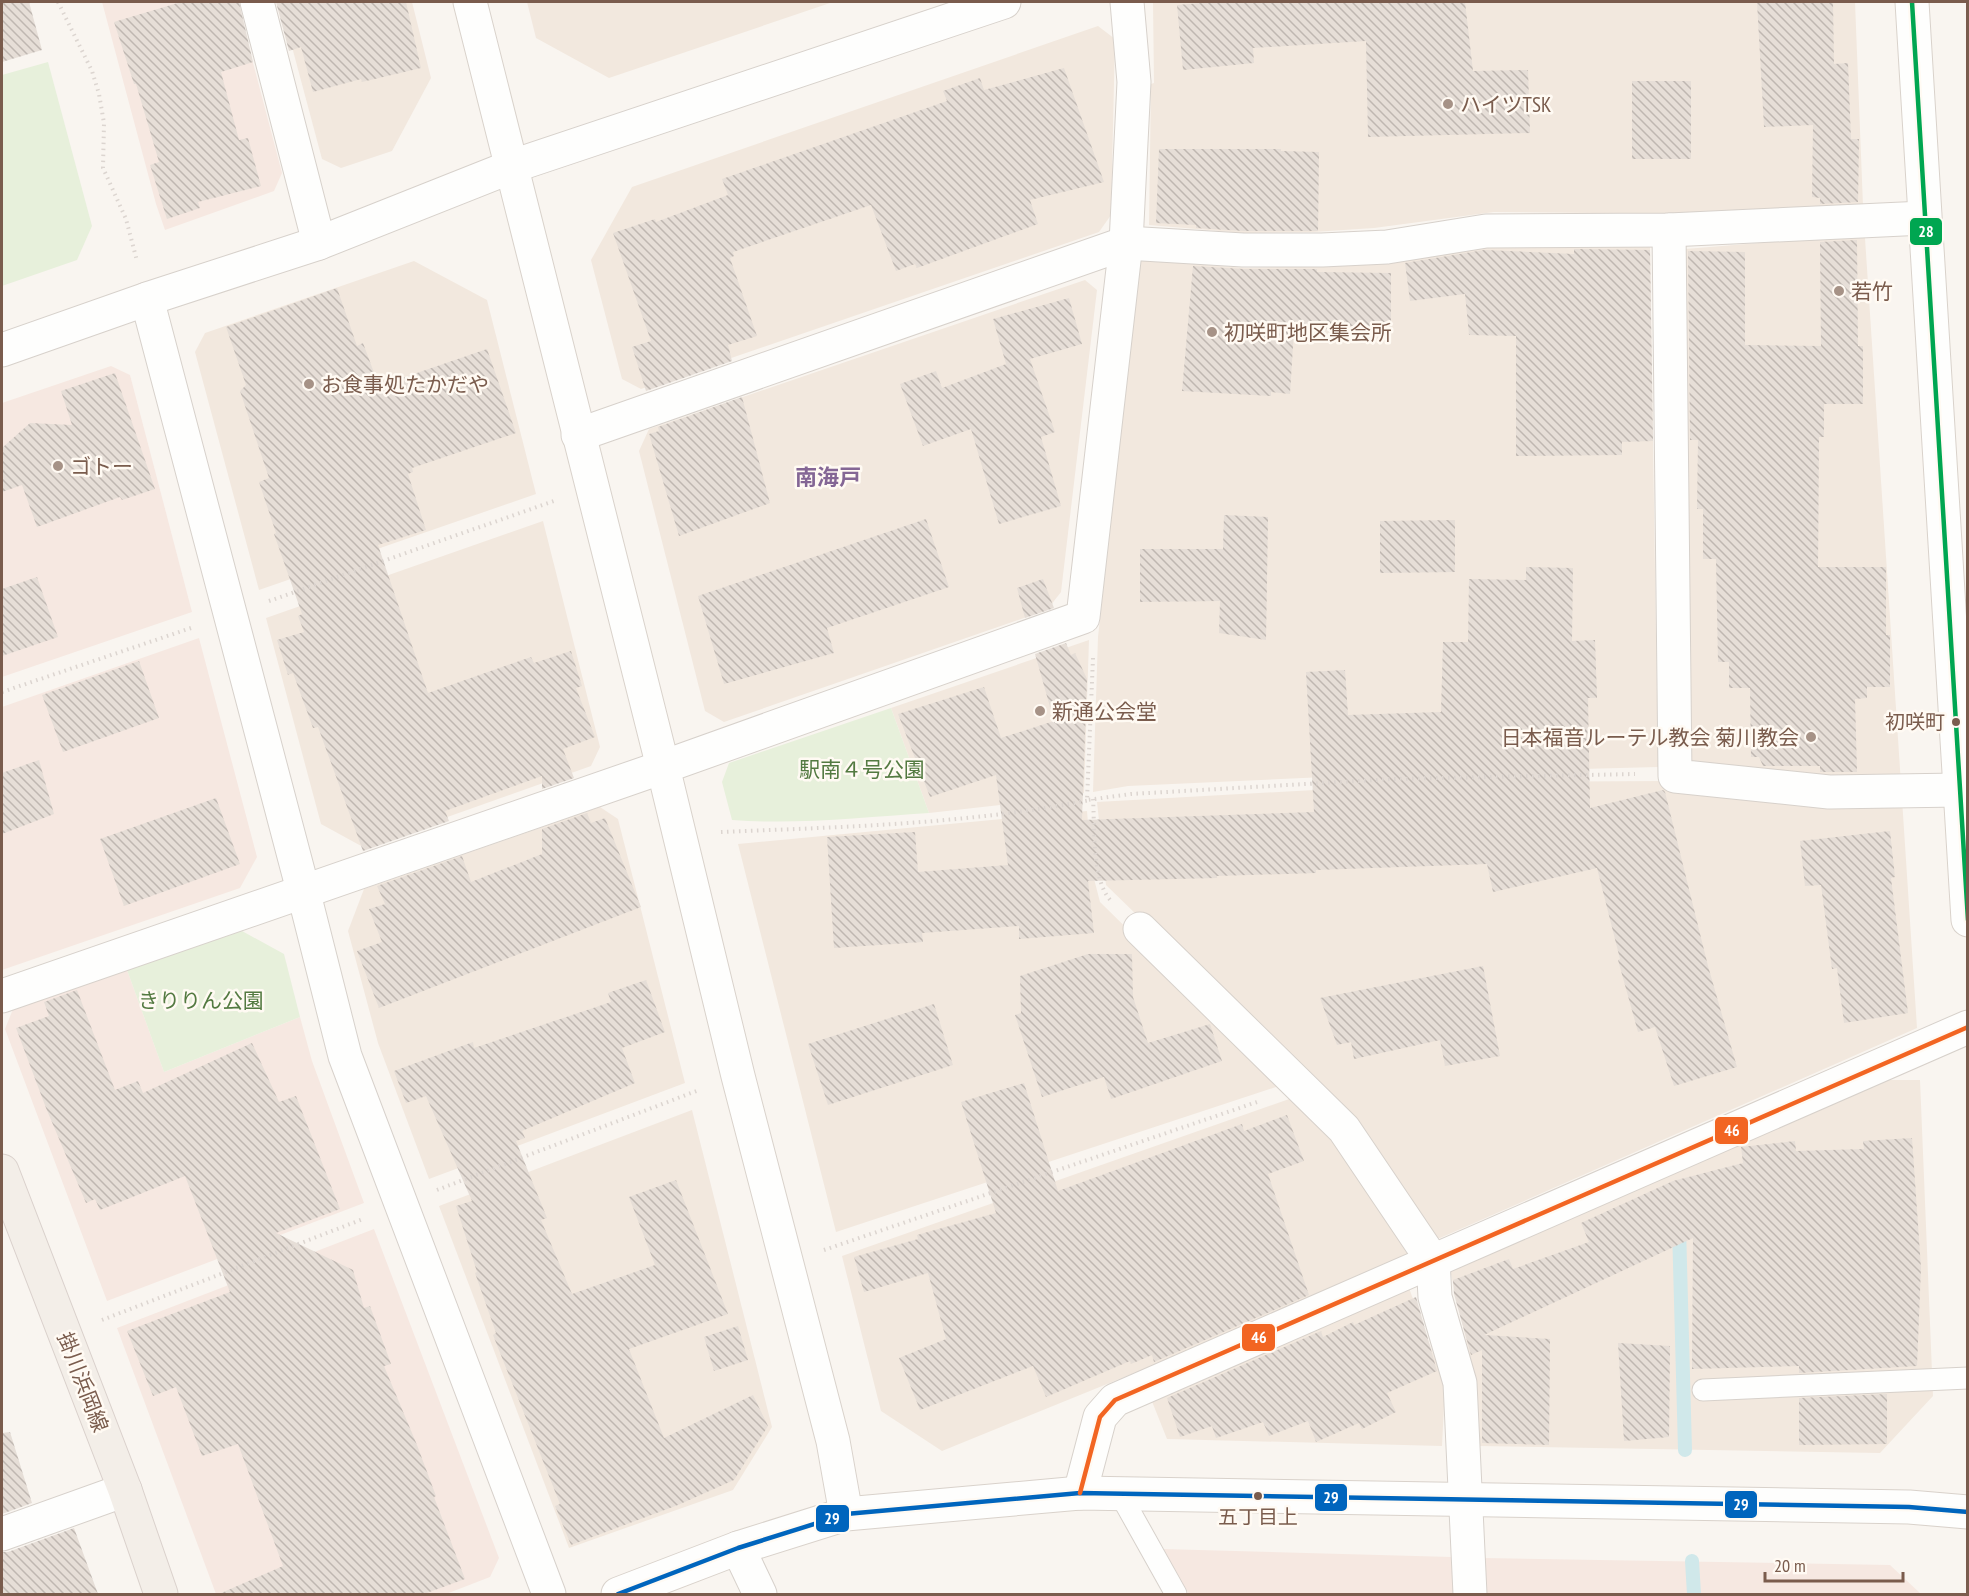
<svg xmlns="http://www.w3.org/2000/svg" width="1969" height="1596" font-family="'PT Sans Narrow','Noto Sans JP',sans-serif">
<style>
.residential{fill:#f2e8de}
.commercial{fill:#f6e8e1}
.green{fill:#e7f0db}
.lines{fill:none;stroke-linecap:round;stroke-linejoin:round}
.stream{stroke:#d0e8ea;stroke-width:14}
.building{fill:url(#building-back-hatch)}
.lane-casing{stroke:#d7d1cb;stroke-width:23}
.street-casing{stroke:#d7d1cb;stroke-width:35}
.secondary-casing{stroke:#d9d2cb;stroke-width:35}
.primary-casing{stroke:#dad1cc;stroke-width:35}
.path{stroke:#dcd5d0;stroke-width:4;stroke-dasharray:1.5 4.5;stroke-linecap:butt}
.lane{stroke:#fefefd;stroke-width:21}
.street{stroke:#fefefd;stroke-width:33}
.secondary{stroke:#fefefd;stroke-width:33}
.primary{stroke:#f3eee8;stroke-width:33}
.bus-1-casing{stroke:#fffaf3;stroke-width:9}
.bus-2-casing{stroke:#fffaf3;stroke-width:9}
.bus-3-casing{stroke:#fffaf3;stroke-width:9}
.bus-1{stroke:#0065bd;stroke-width:4.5}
.bus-2{stroke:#f26522;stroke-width:4.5}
.bus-3{stroke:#00a651;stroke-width:4.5}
.poi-dot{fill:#a69286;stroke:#fffaf3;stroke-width:2}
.bus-dot{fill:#7a5c4d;stroke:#fffaf3;stroke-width:2}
.labels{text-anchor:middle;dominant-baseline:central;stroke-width:5;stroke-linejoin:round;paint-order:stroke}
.bus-label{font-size:20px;fill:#7a5c4d;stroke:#fffaf3;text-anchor:end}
.poi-label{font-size:21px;fill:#7a5c4d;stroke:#fffaf3;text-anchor:start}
.park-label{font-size:21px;fill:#537a41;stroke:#fffaf3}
.street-label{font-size:21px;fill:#7a5c4d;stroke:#fffaf3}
.neighbourhood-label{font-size:22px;font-weight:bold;fill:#846695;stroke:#fffaf3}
.line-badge{stroke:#fffaf3;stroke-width:2}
.badge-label{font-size:16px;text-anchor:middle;font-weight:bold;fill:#fff}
</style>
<defs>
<pattern id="building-back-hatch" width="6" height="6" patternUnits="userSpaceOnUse" patternTransform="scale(1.5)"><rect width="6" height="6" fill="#e6ded7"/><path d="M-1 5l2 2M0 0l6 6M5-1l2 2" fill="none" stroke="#bfb7b1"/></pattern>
</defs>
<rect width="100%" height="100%" fill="#f9f5f0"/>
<g class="residential">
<polygon points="280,2 412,2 431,78 392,151 341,168 322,159"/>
<polygon points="527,2 833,2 609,78 536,38"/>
<polygon points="1153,2 1855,2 1863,206 1689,214 1494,212 1374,228 1313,232 1244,233 1149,225 1151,84 1154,83"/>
<polygon points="1098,26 1115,39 1111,215 1099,232 641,389 622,379 591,260 632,187"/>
<polygon points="1865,238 1901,784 1692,770 1685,249 1807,239"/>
<polygon points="1650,246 1658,767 1391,774 1128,786 1093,792 1098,637 1140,260 1246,268 1356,265 1491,247"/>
<polygon points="414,261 487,300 536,494 259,590 195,352 205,333"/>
<polygon points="1085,280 1097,290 1061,592 1047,610 724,722 705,711 639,451 649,429"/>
<polygon points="543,521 600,747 591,766 363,847 321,824 266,618"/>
<polygon points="1089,640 1084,793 1055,799 929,813 891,708"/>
<polygon points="1668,781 1902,799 1917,1028 1440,1238 1434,1238 1356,1128 1106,885 1097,802 1457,782"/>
<polygon points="600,807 618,819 685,1083 429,1179 378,1043 348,931 364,889"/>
<polygon points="1087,811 1092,871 1100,902 1285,1084 836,1232 738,844"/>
<polygon points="1878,1080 1920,1080 1933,1396 1880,1453 1478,1446 1474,1374 1450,1270"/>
<polygon points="1295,1097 1369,1177 1412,1260 942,1451 881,1411 842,1256"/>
<polygon points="692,1110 772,1427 733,1490 569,1548 439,1206"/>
<polygon points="1409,1288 1445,1386 1442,1446 1167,1439 1151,1399"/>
</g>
<g class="commercial">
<polygon points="102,2 237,2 282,173 274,191 165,230 156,204"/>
<polygon points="111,366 130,375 192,612 2,677 2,403"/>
<polygon points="199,638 257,857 240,888 2,970 2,707"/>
<polygon points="127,970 164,1072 300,1017 312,1061 364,1203 107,1301 5,1029 13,1009"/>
<polygon points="374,1229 499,1558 490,1577 446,1594 216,1594 117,1328"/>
<polygon points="1162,1549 1452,1557 1454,1594 1189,1594"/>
<polygon points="1484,1558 1890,1565 1921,1594 1485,1594"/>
</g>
<g class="green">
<polygon points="48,62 92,226 77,260 2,286 2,75"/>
<path d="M 891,708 L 929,813 C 864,817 798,825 732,820 L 722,782 L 729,763 Z"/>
<polygon points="242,931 284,954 300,1017 164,1072 127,970"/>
</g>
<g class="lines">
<g class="stream">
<polyline points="1679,1227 1685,1450"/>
<polyline points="1692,1561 1694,1594"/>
</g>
</g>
<g class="building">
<polygon points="2,2 29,2 42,50 2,62"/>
<polygon points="181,2 239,2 253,62 221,72 239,140 248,138 261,186 198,202 200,208 167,219 150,165 159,162 136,84 134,84 114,22"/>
<polygon points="276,2 406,2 421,68 362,82 361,79 313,92 301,47 289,51"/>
<polygon points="1214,2 1465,2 1473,71 1528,70 1530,133 1368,137 1366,41 1253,48 1254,63 1183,70 1177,5"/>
<polygon points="1757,2 1833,2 1834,64 1848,63 1851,139 1859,139 1858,202 1820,204 1820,198 1812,197 1813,125 1764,127"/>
<polygon points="1064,68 1104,182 1030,200 1038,224 917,268 915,264 896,271 871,205 733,252 734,256 730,258 757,336 728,345 732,361 646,391 632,347 651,341 613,233 655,219 656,222 728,195 722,179 947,101 943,91 980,78 984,90"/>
<rect x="1632" y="81" width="59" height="78"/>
<polygon points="1159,149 1281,149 1281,151 1319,152 1318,231 1244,231 1196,228 1196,225 1156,223"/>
<polygon points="1857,240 1858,346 1863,346 1863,404 1824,404 1824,437 1819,437 1818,567 1886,567 1886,635 1890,635 1890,687 1867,687 1867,698 1855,699 1857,772 1820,772 1820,766 1763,766 1759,757 1751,757 1750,688 1729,688 1729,662 1718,662 1716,559 1703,559 1703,509 1697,509 1698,440 1690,440 1688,251 1745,252 1745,345 1821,346 1820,242"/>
<polygon points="1574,249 1650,250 1653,441 1622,442 1622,455 1516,456 1516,336 1469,335 1465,294 1410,301 1405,263 1484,250 1574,254"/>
<polygon points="1193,266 1243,269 1317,269 1317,272 1391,273 1391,327 1346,326 1346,330 1294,330 1290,394 1271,392 1271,396 1182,391"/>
<polygon points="337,288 357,346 363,343 379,386 487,349 516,433 412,468 413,472 408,474 426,530 378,545 428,693 531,657 534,663 571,651 582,686 576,688 595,737 563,749 574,778 542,789 542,776 445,811 449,821 363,851 318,727 313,728 293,673 288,675 277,640 304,632 298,616 302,614 274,534 276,533 259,482 269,478 240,391 246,385 226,327"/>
<polygon points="1069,298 1082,344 1030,359 1055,432 1041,437 1061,506 999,524 971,429 923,446 900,384 936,371 942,388 1006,364 993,319"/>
<polygon points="115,373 155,489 122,500 120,497 37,527 22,485 2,492 2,448 30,423 72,425 61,391"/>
<polygon points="742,397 770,503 679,536 649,434 659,431 658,427"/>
<polygon points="1224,515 1268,517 1266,640 1219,633 1220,601 1140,602 1140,549 1223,549"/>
<polygon points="926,519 949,587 827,628 834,653 724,684 698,596"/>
<polygon points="1455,520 1455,572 1380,573 1380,521"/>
<polygon points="1526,567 1573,568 1572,641 1595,640 1597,698 1588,698 1590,808 1663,790 1665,792 1708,966 1737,1067 1674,1086 1655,1027 1638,1032 1618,960 1620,959 1597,868 1493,892 1487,864 1316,870 1316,873 1217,876 1217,878 1088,881 1094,933 1019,939 1019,926 922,933 923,942 834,948 827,837 915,832 918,872 1008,865 996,775 930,797 898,714 984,687 1001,738 1054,721 1035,654 1066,643 1071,655 1075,653 1087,679 1082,820 1314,812 1306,672 1345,670 1348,715 1441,712 1443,642 1468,642 1469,579 1526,580"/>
<polygon points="37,577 58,637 2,656 2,589"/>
<polygon points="1043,579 1054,608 1025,618 1017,588"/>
<polygon points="139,661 159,718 63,752 42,695"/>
<polygon points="39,760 54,814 2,834 2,773"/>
<polygon points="216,798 240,864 124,906 100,839"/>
<polygon points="587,813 591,823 605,818 641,907 379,1008 357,951 382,942 369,909 385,904 377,886 462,856 471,882 542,854 542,829"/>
<polygon points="1890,831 1895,877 1891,878 1908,1013 1844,1023 1837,968 1832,969 1821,885 1805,886 1800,841"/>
<polygon points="1088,954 1132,954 1133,997 1148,1043 1210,1024 1222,1061 1111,1099 1104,1077 1042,1097 1015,1015 1021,1013 1020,976"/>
<polygon points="1483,966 1500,1056 1445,1066 1440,1040 1354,1059 1351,1042 1337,1045 1320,998"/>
<polygon points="646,980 665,1032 622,1048 635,1083 522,1131 525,1138 516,1141 547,1218 541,1220 572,1294 655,1265 629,1197 676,1180 728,1314 629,1349 664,1438 753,1395 768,1426 734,1480 678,1505 571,1545 555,1506 560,1504 493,1335 496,1333 475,1273 477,1272 456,1206 472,1201 426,1096 406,1103 394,1071 473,1042 474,1048 611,1002 608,993"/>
<polygon points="77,990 115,1090 138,1081 143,1093 252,1043 279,1102 296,1096 340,1209 276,1233 353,1270 364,1308 370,1306 391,1364 384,1366 417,1445 436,1496 434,1497 465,1579 424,1594 219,1594 283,1566 238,1444 202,1456 176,1387 153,1396 127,1331 230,1292 185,1176 100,1210 95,1199 86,1203 46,1108 16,1028 49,1016 44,1002"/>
<polygon points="934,1004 953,1065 828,1105 808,1044"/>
<polygon points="1024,1083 1058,1191 1242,1124 1244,1131 1287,1115 1304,1161 1268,1174 1309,1295 1154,1362 1152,1355 1131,1364 1130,1361 1046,1397 1033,1366 920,1410 899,1358 946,1339 928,1273 864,1292 854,1257 918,1239 917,1235 996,1213 961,1102"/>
<polygon points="1912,1138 1921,1268 1917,1366 1799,1373 1799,1366 1692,1369 1693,1238 1484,1335 1550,1339 1549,1445 1482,1443 1482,1350 1471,1355 1454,1294 1453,1280 1509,1259 1513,1269 1589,1242 1581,1223 1673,1181 1743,1163 1741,1147 1795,1141 1796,1151 1864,1149 1863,1141"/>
<polygon points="1416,1297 1437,1371 1387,1393 1396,1412 1362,1429 1359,1423 1316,1442 1308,1421 1269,1436 1263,1422 1216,1438 1212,1426 1180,1437 1167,1398 1321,1331 1323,1337 1353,1322 1354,1325"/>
<polygon points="738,1326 748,1360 714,1371 704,1337"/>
<polygon points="1618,1343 1670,1346 1669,1437 1624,1441"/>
<polygon points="1887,1394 1887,1444 1799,1445 1799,1398"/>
<polygon points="10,1432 32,1503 2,1514 2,1433"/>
<polygon points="74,1528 98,1594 2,1594 2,1552 8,1552"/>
</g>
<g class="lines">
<defs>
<g id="lane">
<polyline points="1703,1390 1968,1378"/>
<polyline points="1120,1494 1176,1594"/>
</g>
<g id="street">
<polyline points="257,2 319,243"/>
<polyline points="1669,230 1675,776 1829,792 1959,790"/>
<polyline points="147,299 303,890 345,1056 549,1594"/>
<polyline points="2,350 147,299 319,243 513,166 1004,2"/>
<polyline points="578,435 1126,243 1243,250 1322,250 1387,247 1486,231 1669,230 1924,218"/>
<polyline points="1140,929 1344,1129 1433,1261 1435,1297 1460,1383 1470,1594"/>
<polyline points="2,996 663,767 1083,617 1126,243 1134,82 1127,2"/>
<polyline points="1080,1493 1100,1417 1115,1400 1968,1027"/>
<polyline points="2,1534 125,1490"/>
<polyline points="738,1548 760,1594"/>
</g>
<g id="secondary">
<polyline points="470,2 663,767 738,1076 833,1441 846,1514"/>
<polyline points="1912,2 1968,920"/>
<polyline points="618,1594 738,1548 846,1514 1080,1493 1909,1507 1968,1512"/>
</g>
<polyline id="primary" points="2,1171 125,1490 161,1594"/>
</defs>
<use href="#lane" class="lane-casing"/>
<use href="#street" class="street-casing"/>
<use href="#secondary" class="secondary-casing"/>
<use href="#primary" class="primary-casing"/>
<g class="path">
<polyline points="58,2 92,71 99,94 104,123 103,168 126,219 137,261"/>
<polyline points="269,601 554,501"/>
<polyline points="1093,658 1087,800 1131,794 1393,779 1635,774"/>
<polyline points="2,692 191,628"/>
<path d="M 1093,799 C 1095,828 1091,881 1112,902"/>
<path d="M 721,832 C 844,827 969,824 1090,800"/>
<polyline points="437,1190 699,1090"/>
<polyline points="824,1250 1257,1102"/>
<polyline points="102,1320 363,1219"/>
</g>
<use href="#lane" class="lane"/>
<use href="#street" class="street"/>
<use href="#secondary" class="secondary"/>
<use href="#primary" class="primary"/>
<defs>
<polyline id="bus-1" points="618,1594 738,1548 846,1514 1080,1493 1909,1507 1968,1512"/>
<polyline id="bus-2" points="1080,1493 1100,1417 1115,1400 1968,1027"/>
<polyline id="bus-3" points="1912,2 1968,920"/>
</defs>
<use href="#bus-1" class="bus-1-casing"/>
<use href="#bus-2" class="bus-2-casing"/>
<use href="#bus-3" class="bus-3-casing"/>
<use href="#bus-1" class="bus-1"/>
<use href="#bus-2" class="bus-2"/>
<use href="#bus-3" class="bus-3"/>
</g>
<g class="poi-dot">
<circle cx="1448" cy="104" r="6"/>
<circle cx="1839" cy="291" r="6"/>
<circle cx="1212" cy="332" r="6"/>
<circle cx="309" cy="384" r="6"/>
<circle cx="58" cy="466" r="6"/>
<circle cx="1040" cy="711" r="6"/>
<circle cx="1811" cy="737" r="6"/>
</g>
<g class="bus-dot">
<circle cx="1956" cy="722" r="5"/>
<circle cx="1258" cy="1496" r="5"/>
</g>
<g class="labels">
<g class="bus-label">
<text x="1945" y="722">初咲町</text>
<text x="1258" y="1517" text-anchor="middle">五丁目上</text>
</g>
<g class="poi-label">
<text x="1460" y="104">ハイツTSK</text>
<text x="1851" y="291">若竹</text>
<text x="1224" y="332">初咲町地区集会所</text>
<text x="321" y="384">お食事処たかだや</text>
<text x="70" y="466">ゴトー</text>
<text x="1052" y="711">新通公会堂</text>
<text x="1799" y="737" text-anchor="end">日本福音ルーテル教会 菊川教会</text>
</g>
<g class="park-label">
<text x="862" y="769">駅南４号公園</text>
<text x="201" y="1000">きりりん公園</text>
</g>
<g class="street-label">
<text transform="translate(83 1382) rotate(69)">掛川浜岡線</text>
</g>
<g class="neighbourhood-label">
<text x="828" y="477">南海戸</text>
</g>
</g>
<g class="line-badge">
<rect x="1909" y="217" width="34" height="29" rx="6" fill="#00a651"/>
<rect x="1714" y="1116" width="35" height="29" rx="6" fill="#f26522"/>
<rect x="1241" y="1323" width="35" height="29" rx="6" fill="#f26522"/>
<rect x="1314" y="1483" width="34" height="29" rx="6" fill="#0065bd"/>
<rect x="1724" y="1490" width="34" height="29" rx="6" fill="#0065bd"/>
<rect x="815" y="1504" width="35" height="29" rx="6" fill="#0065bd"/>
</g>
<g class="badge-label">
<text x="1926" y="237">28</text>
<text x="1732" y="1136">46</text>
<text x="1259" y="1343">46</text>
<text x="1331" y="1503">29</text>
<text x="1741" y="1510">29</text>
<text x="832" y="1524">29</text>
</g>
<rect width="1969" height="1596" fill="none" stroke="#7a5c4d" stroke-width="6"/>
<path d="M1765 1572v9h138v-9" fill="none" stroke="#7a5c4d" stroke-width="3"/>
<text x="1774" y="1572" font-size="18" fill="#7a5c4d" stroke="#fffaf3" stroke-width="4.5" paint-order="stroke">20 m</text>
</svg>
